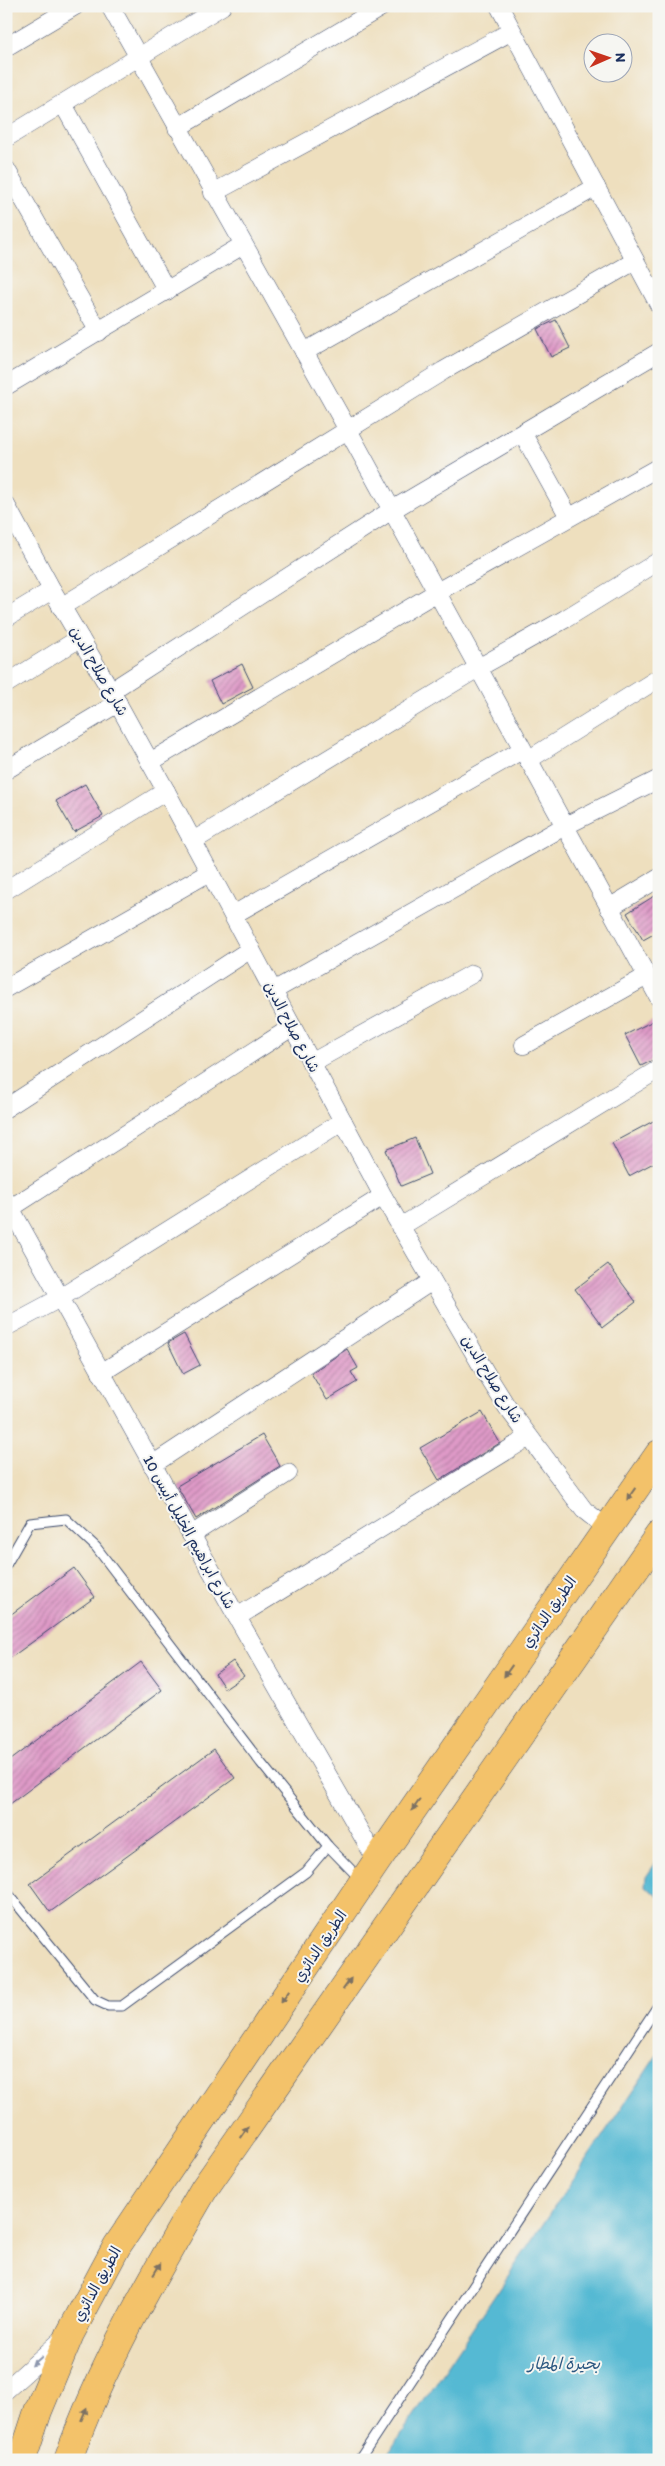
<svg xmlns="http://www.w3.org/2000/svg" width="665" height="2466" font-family="Itim,'Playpen Sans Arabic',sans-serif">
<style>
.water{fill:#54b9d3;stroke:#387498}
.building{fill:url(#building-hatch)}
.lines{fill:none;stroke-linecap:round;stroke-linejoin:round}
.service-casing{stroke:#3b496c;stroke-width:11}
.minor-casing{stroke:#3b496c;stroke-width:19}
.primary-casing{stroke:#3b496c;stroke-width:29}
.service{stroke:#fff;stroke-width:9}
.minor{stroke:#fff;stroke-width:18}
.primary{stroke:#f3c26a;stroke-width:28}
.oneway{fill:#7c7163}
.oneway2{fill:#8d97ae}
.labels{text-anchor:middle;dominant-baseline:central;stroke-width:4;stroke-linejoin:round;paint-order:stroke}
.street-label{font-size:15px;fill:#1b2f5e;stroke:#f6f6f2}
.water-label{font-size:16px;font-style:italic;fill:#2c5881;stroke:#f6f6f2}
</style>
<defs>
<pattern id="building-hatch" width="6" height="6" patternUnits="userSpaceOnUse" patternTransform="scale(1.25)"><rect width="6" height="6" fill="#df9ac7"/><path d="M-1 1l2-2M0 6l6-6M5 7l2-2" fill="none" stroke="#b47ea5"/></pattern>
</defs>
<rect width="100%" height="100%" fill="#f6f6f2"/>
<filter id="ink" filterUnits="userSpaceOnUse"><feTurbulence type="fractalNoise" baseFrequency=".02" numOctaves="2"/><feDisplacementMap in="SourceGraphic" scale="10" xChannelSelector="R" yChannelSelector="G"/><feConvolveMatrix kernelMatrix="1 2 1 2 8 2 1 2 1" color-interpolation-filters="sRGB"/></filter>
<filter id="wash" filterUnits="userSpaceOnUse"><feTurbulence type="fractalNoise" baseFrequency=".0096" numOctaves="4" result="noise"/><feDisplacementMap in="SourceGraphic" scale="20" xChannelSelector="R" yChannelSelector="G"/><feGaussianBlur stdDeviation="1.12" result="paint"/><feColorMatrix in="noise" values="0 0 0 0 0 0 0 0 0 0 0 0 0 0 0 0 0 1.4 0 .05"/><feComposite in="paint" operator="in"/></filter>
<g filter="url(#wash)">
<rect width="100%" height="100%" fill="#eedfbe"/>
<g class="water">
<polygon points="659,1858 659,1897 645,1886 646,1877"/>
<polygon points="659,2052 659,2460 384,2460"/>
</g>
<g id="blocks">
<g class="building">
<polygon points="556,320 570,348 551,357 537,329"/>
<polygon points="242,664 253,687 221,704 210,681"/>
<polygon points="85,784 103,816 74,832 56,801"/>
<polygon points="659,893 659,931 643,940 627,913"/>
<polygon points="655,1020 659,1028 659,1057 641,1066 625,1035"/>
<polygon points="659,1118 659,1160 629,1176 612,1143"/>
<polygon points="415,1138 430,1174 401,1186 386,1150"/>
<polygon points="608,1264 636,1302 603,1327 575,1289"/>
<polygon points="184,1334 200,1365 183,1374 168,1343"/>
<polygon points="347,1349 358,1368 351,1372 357,1382 327,1400 311,1373"/>
<polygon points="482,1412 500,1443 439,1480 420,1448"/>
<polygon points="262,1435 280,1466 196,1519 177,1486"/>
<polygon points="74,1568 95,1597 6,1661 6,1618"/>
<polygon points="233,1661 244,1676 225,1689 215,1674"/>
<polygon points="141,1662 162,1690 6,1807 6,1763"/>
<polygon points="214,1749 235,1778 50,1912 30,1884"/>
</g>
</g>
</g>
<g filter="url(#ink)">
<use href="#blocks" fill-opacity="0" stroke="#3b496c" stroke-width="1"/>
<g class="lines">
<defs>
<g id="service">
<polyline points="6,1565 30,1523 66,1519 96,1547 261,1763 328,1846 360,1879"/>
<polyline points="6,1891 95,2000 108,2006 122,2006 306,1872 328,1846"/>
<polyline points="359,2460 659,2004"/>
</g>
<g id="minor">
<polyline points="110,6 348,430 659,998"/>
<polyline points="499,6 659,305"/>
<polyline points="6,47 75,6"/>
<polyline points="63,104 167,291"/>
<polyline points="177,128 383,6"/>
<polyline points="6,138 222,6"/>
<polyline points="6,169 99,332"/>
<polyline points="213,193 512,31"/>
<polyline points="304,352 596,187"/>
<polyline points="6,386 243,245"/>
<polyline points="523,434 569,517"/>
<polyline points="6,505 52,590 111,691 166,791 383,1196 487,1375 507,1407 584,1510 607,1528"/>
<polyline points="61,607 443,371 635,261"/>
<polyline points="6,618 52,590"/>
<polyline points="6,684 80,638"/>
<polyline points="111,691 392,510 659,352"/>
<polyline points="528,760 659,678"/>
<polyline points="150,762 437,592 659,467"/>
<polyline points="6,770 118,703"/>
<polyline points="193,841 478,668 565,619 659,561"/>
<polyline points="6,890 166,791"/>
<polyline points="609,908 659,878"/>
<polyline points="233,915 522,750"/>
<polyline points="6,988 210,872"/>
<polyline points="273,991 563,827 659,779"/>
<polyline points="524,1045 647,976"/>
<polyline points="311,1063 472,974"/>
<polyline points="6,1108 251,949"/>
<polyline points="6,1200 237,1617 377,1861"/>
<polyline points="11,1208 292,1027"/>
<polyline points="400,1227 659,1069"/>
<polyline points="6,1327 60,1298 343,1121"/>
<polyline points="101,1373 383,1196"/>
<polyline points="152,1465 432,1281"/>
<polyline points="191,1535 288,1473"/>
<polyline points="237,1617 529,1437"/>
<polyline points="6,2390 65,2337"/>
</g>
<g id="primary">
<polyline points="22,2460 38,2411 70,2334 117,2246 377,1861 659,1454"/>
<path d="M 68,2460 C 102,2364 153,2277 204,2189 L 659,1535"/>
</g>
</defs>
<use href="#service" class="service-casing"/>
<use href="#minor" class="minor-casing"/>
<use href="#primary" class="primary-casing"/>
<use href="#service" class="service"/>
<use href="#minor" class="minor"/>
<use href="#primary" class="primary"/>
</g>
<defs><path id="oneway-solid" d="M-6-.8H1V-3.2L6.5 0L1 3.2V.8H-6Z" transform="scale(1.25)"/></defs>
<g class="oneway">
<use href="#oneway-solid" transform="translate(631 1494) rotate(125)"/>
<use href="#oneway-solid" transform="translate(508 1671) rotate(125)"/>
<use href="#oneway-solid" transform="translate(416 1805) rotate(125)"/>
<use href="#oneway-solid" transform="translate(347 1984) rotate(-55)"/>
<use href="#oneway-solid" transform="translate(285 1997) rotate(124)"/>
<use href="#oneway-solid" transform="translate(244 2132) rotate(-55)"/>
<use href="#oneway-solid" transform="translate(157 2269) rotate(-59)"/>
<use href="#oneway-solid" transform="translate(84 2414) rotate(-67)"/>
</g>
<use class="oneway2" href="#oneway-solid" transform="translate(37 2361) rotate(138)"/>
</g>
<g class="labels">
<g class="street-label">
<text transform="translate(99 671) rotate(60)">شارع صلاح الدين</text>
<text transform="translate(292 1027) rotate(62)">شارع صلاح الدين</text>
<text transform="translate(492 1379) rotate(58)">شارع صلاح الدين</text>
<text transform="translate(189 1532) rotate(61)">شارع ابراهيم الخليل أبيس 10</text>
<text transform="translate(549 1612) rotate(-55)">الطريق الدائري</text>
<text transform="translate(320 1946) rotate(-56)">الطريق الدائري</text>
<text transform="translate(97 2284) rotate(-61)">الطريق الدائري</text>
</g>
<g class="water-label">
<text x="564" y="2363">بحيرة المطار</text>
</g>
</g>
<rect width="665" height="2466" fill="none" stroke="#f6f6f2" stroke-width="25"/>
<g transform="translate(608 58) rotate(88)"><circle r="24" fill="#f6f6f2" stroke="#9ea6b7"/>
<path d="M0-4L9 19L0 12L-9 19Z" fill="#c8321e"/>
<text y="-8" font-size="14" font-weight="bold" text-anchor="middle" fill="#1b2f5e">N</text>
</g>
</svg>
